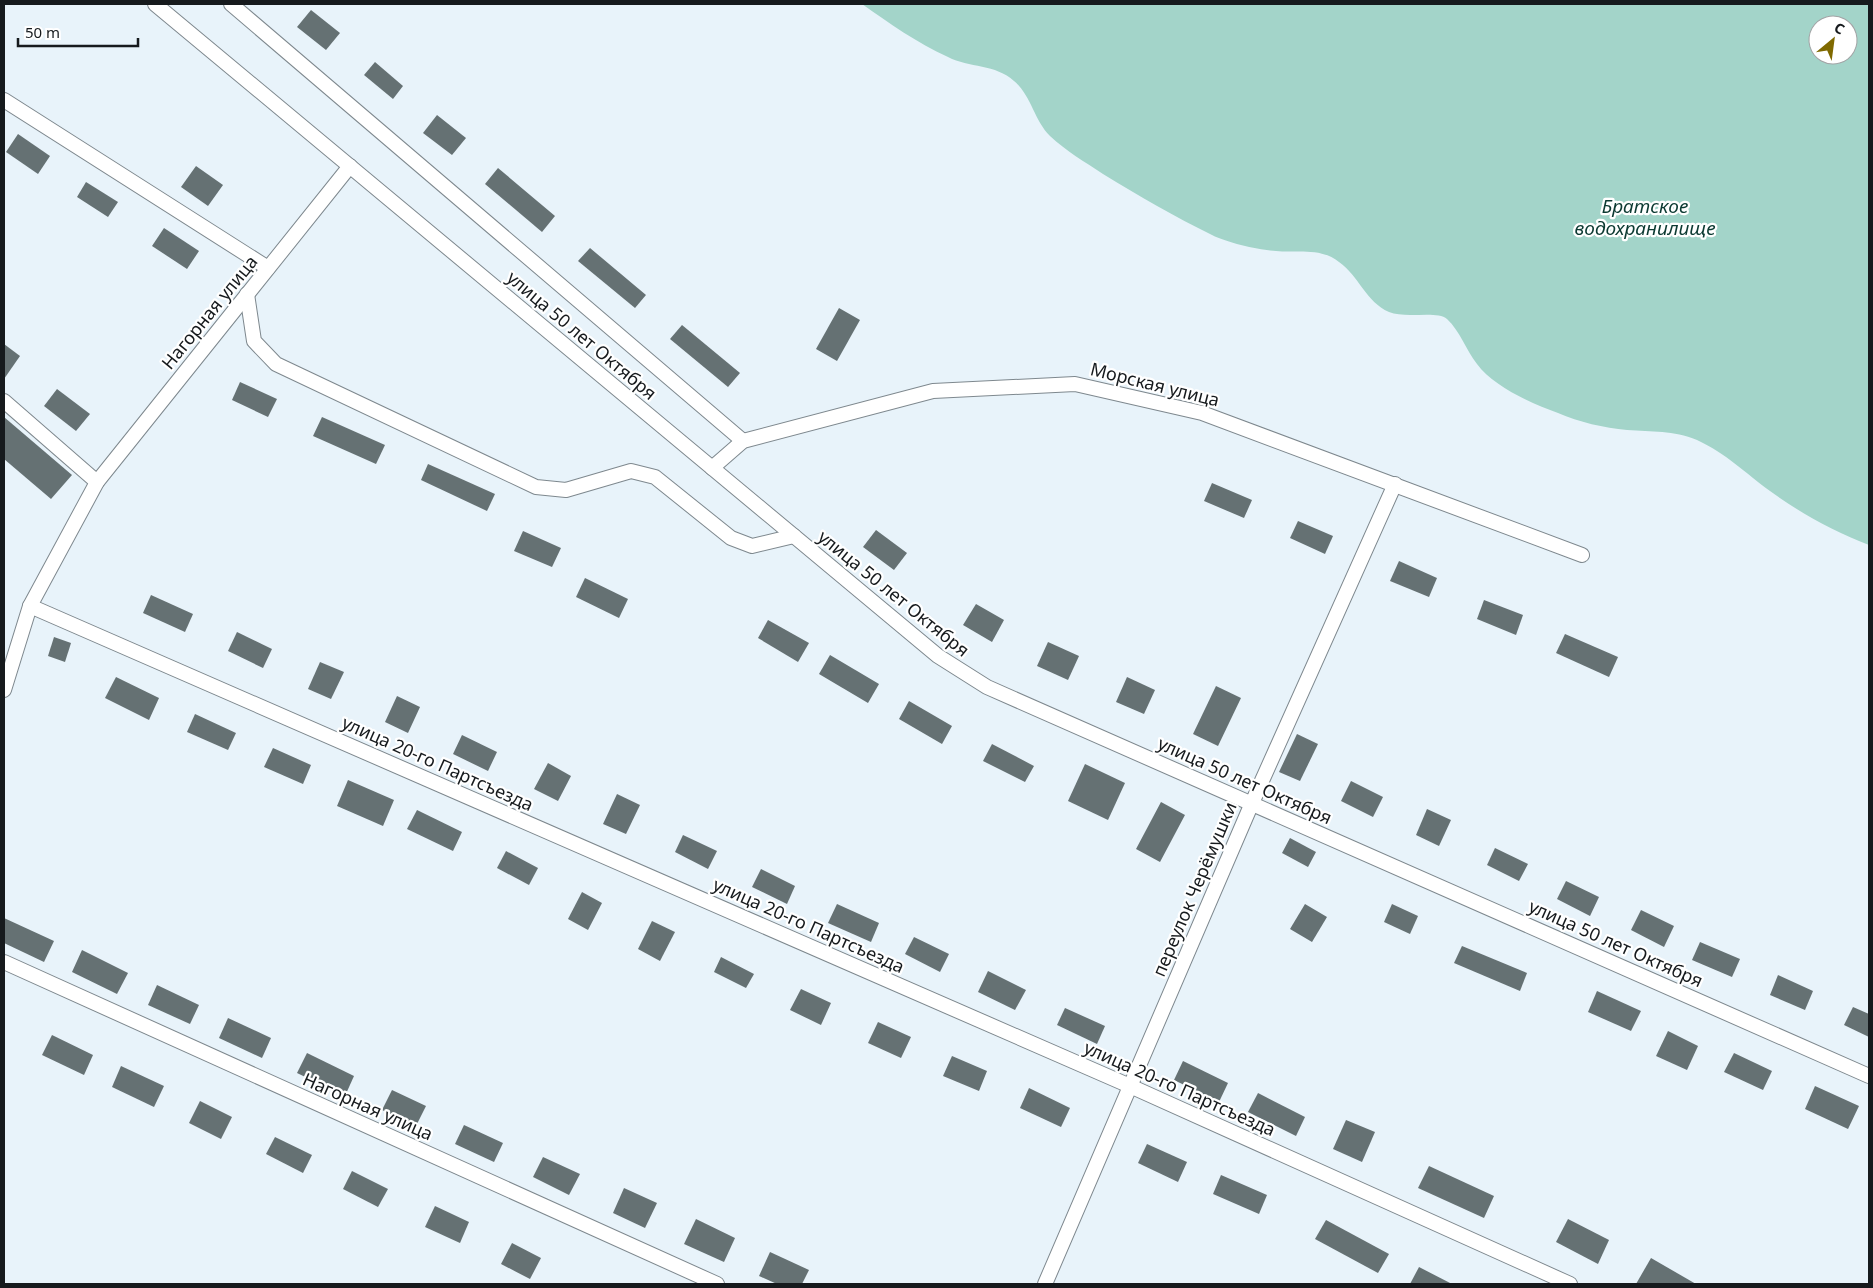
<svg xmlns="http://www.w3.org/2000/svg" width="1873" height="1288" font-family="'Noto Sans',sans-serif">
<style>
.water{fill:#a3d4c9;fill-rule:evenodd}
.building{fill:#657173}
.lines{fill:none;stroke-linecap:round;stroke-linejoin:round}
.street-casing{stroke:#7e888e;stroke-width:16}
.street{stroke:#fff;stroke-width:14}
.labels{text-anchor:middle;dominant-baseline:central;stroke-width:4.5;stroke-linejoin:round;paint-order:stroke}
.street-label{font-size:18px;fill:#161a1d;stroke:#fff}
.water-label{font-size:19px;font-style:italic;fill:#0c3a32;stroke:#fff}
</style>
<rect width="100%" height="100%" fill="#e8f3fa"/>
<path class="water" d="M 862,4 L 1869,4 L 1869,545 C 1835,532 1800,513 1770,491 C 1744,472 1727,454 1697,440 C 1673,430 1652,432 1627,430 C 1604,428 1579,422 1558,413 C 1532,404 1493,386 1477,364 C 1466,350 1460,331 1447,319 C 1437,310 1406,319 1389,312 C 1366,302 1359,276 1339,262 C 1320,247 1298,253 1276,251 C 1259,250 1228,243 1212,235 C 1175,217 1139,196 1103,174 C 1085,162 1066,151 1050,136 C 1034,120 1031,95 1014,81 C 996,64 969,68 948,57 C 917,43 889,23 862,4 ZM 1818,25 L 1848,25 L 1848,55 L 1818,55 Z"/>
<g class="building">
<polygon points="311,10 340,33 326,50 297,27"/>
<polygon points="375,62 403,86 393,99 364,75"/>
<polygon points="437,115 466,138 452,155 423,133"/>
<polygon points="18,134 50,156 38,174 6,152"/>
<polygon points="196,166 223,185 208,206 181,187"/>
<polygon points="498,168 555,216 542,232 485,184"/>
<polygon points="86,182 118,202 108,217 77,197"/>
<polygon points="164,228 199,251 187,269 152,246"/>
<polygon points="590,248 646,295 635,308 578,261"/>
<polygon points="839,308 860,320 837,361 816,349"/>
<polygon points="682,325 740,373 728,387 670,339"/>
<polygon points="4,344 20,356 4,379"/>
<polygon points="240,382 277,399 268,417 232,400"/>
<polygon points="57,389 90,414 76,431 44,406"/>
<polygon points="4,417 72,475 51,499 4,459"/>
<polygon points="322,417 385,445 376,464 313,436"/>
<polygon points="428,464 495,494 487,511 421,480"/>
<polygon points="1212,483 1252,500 1244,518 1204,501"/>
<polygon points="1298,521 1333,536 1325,554 1290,538"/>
<polygon points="876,530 907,553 894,570 863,547"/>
<polygon points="523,531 561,548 552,567 514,551"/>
<polygon points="1399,561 1437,578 1429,597 1390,581"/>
<polygon points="585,578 628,599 619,618 576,597"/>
<polygon points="151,595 193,614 185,632 143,613"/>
<polygon points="1484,600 1523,615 1516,635 1477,619"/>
<polygon points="976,604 1004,620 992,642 963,625"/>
<polygon points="768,620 809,643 798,662 758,638"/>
<polygon points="237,632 272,649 263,668 228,651"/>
<polygon points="1565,634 1618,657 1609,677 1556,653"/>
<polygon points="54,637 71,643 65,662 48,656"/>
<polygon points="1048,642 1079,656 1068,680 1037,666"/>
<polygon points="830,655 879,684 868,703 819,674"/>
<polygon points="320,662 344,672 331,699 308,689"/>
<polygon points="116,677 159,698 149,720 105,698"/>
<polygon points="1127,677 1155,690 1144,714 1116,702"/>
<polygon points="1216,686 1241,698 1218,746 1193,734"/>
<polygon points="397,696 420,707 408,733 385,722"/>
<polygon points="909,701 952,726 942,744 899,719"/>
<polygon points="195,714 236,733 228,750 187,732"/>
<polygon points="1297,734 1318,744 1300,781 1279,772"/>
<polygon points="462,735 497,752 488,771 453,754"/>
<polygon points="992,744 1034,766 1025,782 983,761"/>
<polygon points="273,748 311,765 303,784 264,767"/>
<polygon points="548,763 571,776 558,801 534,789"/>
<polygon points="1085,764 1125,783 1108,820 1068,801"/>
<polygon points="348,780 394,800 383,826 337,806"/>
<polygon points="1351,781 1383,797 1373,817 1341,801"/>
<polygon points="617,794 640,805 626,834 603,824"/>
<polygon points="1161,802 1185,815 1160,862 1136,849"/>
<polygon points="1427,809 1451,820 1439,846 1416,835"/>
<polygon points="417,810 462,832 453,851 407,829"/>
<polygon points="683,835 717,851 708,869 675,852"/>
<polygon points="1290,838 1316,852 1308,867 1282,853"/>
<polygon points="1495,848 1528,864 1519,881 1487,865"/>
<polygon points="506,851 538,868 529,885 497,868"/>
<polygon points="761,869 795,886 787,904 752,887"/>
<polygon points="1566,881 1599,897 1590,916 1557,899"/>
<polygon points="582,892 602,903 588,930 568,919"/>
<polygon points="837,904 879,923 871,942 828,923"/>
<polygon points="1305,904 1327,917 1312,942 1290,929"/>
<polygon points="1392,904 1418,916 1410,934 1384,922"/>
<polygon points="1641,910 1674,926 1664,947 1631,930"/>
<polygon points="4,918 54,941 44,962 4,943"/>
<polygon points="652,921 675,932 660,961 638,949"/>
<polygon points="914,937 949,954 940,972 905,954"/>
<polygon points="1700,942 1740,959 1732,977 1692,960"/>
<polygon points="1462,946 1527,973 1520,991 1454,963"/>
<polygon points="82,950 128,973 117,994 72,972"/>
<polygon points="721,957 754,974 746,988 714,972"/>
<polygon points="988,971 1026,990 1015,1010 978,992"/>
<polygon points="1778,975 1813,991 1805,1010 1770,995"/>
<polygon points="157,985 199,1005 190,1024 148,1005"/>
<polygon points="801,989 831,1003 821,1025 790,1010"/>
<polygon points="1597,991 1641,1011 1631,1031 1588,1012"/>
<polygon points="1853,1007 1869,1014 1869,1037 1844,1025"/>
<polygon points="1065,1008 1105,1026 1097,1044 1057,1025"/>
<polygon points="228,1018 271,1038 262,1058 219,1038"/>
<polygon points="878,1022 911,1037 901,1058 868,1043"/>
<polygon points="1668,1031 1698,1046 1687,1070 1656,1056"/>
<polygon points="52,1035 93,1055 84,1075 42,1055"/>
<polygon points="307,1053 354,1076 345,1096 297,1073"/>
<polygon points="1734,1053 1772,1071 1763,1090 1724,1072"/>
<polygon points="952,1056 987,1071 979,1091 943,1076"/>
<polygon points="1183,1061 1228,1083 1219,1102 1174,1080"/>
<polygon points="121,1066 164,1086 154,1107 112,1087"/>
<polygon points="1815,1086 1859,1106 1848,1129 1805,1109"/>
<polygon points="1029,1088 1070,1108 1061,1127 1020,1108"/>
<polygon points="392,1090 426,1106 416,1126 382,1110"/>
<polygon points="1258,1093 1305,1117 1296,1136 1248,1112"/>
<polygon points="200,1101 232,1117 221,1139 189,1123"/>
<polygon points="1346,1120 1375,1132 1362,1162 1333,1149"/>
<polygon points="464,1125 503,1143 494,1162 455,1144"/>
<polygon points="275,1137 312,1155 303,1173 266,1154"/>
<polygon points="1147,1144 1187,1162 1178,1182 1138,1163"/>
<polygon points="543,1157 580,1174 569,1195 533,1177"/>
<polygon points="1429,1166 1494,1196 1484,1218 1418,1188"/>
<polygon points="352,1171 388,1189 378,1207 343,1189"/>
<polygon points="1221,1175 1267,1195 1259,1214 1213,1194"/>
<polygon points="624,1188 657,1203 645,1228 613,1213"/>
<polygon points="435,1206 469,1222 460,1243 425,1227"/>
<polygon points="696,1219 735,1238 724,1262 684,1244"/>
<polygon points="1568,1219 1609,1240 1598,1264 1556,1242"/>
<polygon points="1326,1220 1389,1254 1378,1273 1315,1239"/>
<polygon points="512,1243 541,1258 530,1279 501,1264"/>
<polygon points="770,1252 809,1270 802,1284 777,1284 759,1276"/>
<polygon points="1651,1258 1696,1284 1636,1284"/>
<polygon points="1419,1267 1452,1284 1410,1284"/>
</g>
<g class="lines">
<defs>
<g id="street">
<polyline points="155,4 938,656 987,687 1869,1076"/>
<polyline points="231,4 743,441"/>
<polyline points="4,100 268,268"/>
<polyline points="247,294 254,341 276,364 536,487 566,490 631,471 655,477 731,538 752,546 794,536"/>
<polyline points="4,401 97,482"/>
<polyline points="712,468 743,441 933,391 1075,384 1202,413 1582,555"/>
<polyline points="30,606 1130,1086 1570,1284"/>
<polyline points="4,690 30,606 97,482 350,166"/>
<polyline points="4,962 717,1284"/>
<polyline points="1045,1284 1252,803 1395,484"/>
</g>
</defs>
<use href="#street" class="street-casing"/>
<use href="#street" class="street"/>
</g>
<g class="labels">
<g class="street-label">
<text transform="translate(209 312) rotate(-51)">Нагорная улица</text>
<text transform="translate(582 335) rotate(40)">улица 50 лет Октября</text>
<text transform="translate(1155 384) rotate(14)">Морская улица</text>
<text transform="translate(894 593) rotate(39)">улица 50 лет Октября</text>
<text transform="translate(438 763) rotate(24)">улица 20-го Партсъезда</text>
<text transform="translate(1245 780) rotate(24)">улица 50 лет Октября</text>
<text transform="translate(1194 889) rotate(-67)">переулок Черёмушки</text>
<text transform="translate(809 925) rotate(24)">улица 20-го Партсъезда</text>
<text transform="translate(1616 943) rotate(24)">улица 50 лет Октября</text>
<text transform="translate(1180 1088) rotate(24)">улица 20-го Партсъезда</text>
<text transform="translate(368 1106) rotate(24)">Нагорная улица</text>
</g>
<g class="water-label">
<text x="1645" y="206">Братское<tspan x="1645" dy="22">водохранилище</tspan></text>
</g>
</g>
<rect width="1873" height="1288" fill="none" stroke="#161a1d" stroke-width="10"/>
<g transform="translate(1833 40) rotate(29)"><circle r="24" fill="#ffffff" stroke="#a2a3a5"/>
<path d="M0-4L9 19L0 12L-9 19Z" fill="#7f6900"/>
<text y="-8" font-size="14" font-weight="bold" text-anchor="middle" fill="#161a1d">С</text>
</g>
<path d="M18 38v8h120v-8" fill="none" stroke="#161a1d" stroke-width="2.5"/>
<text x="25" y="38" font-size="15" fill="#161a1d" stroke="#ffffff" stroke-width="4" paint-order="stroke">50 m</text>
</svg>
